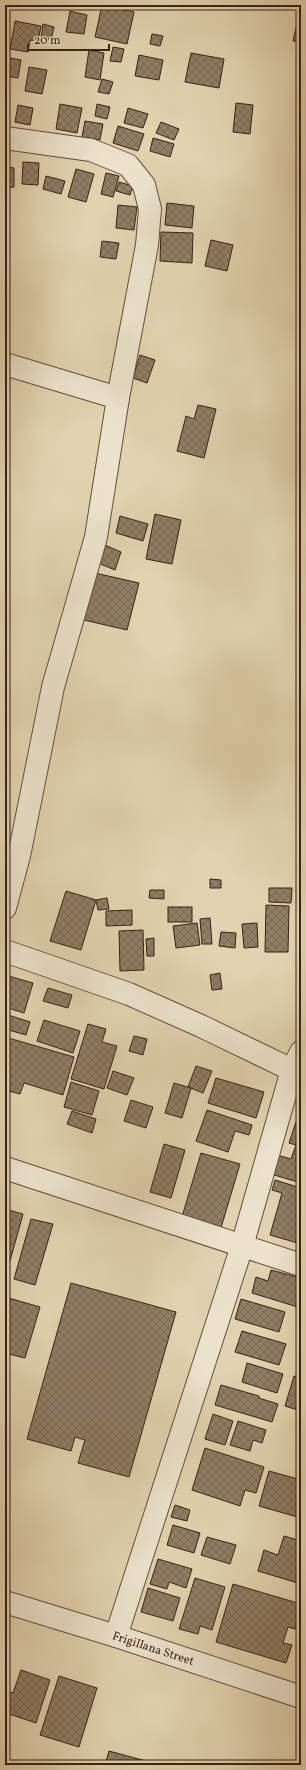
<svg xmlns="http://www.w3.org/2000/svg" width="306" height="1770" font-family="Vollkorn,serif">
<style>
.building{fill:url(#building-cross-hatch);stroke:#392114}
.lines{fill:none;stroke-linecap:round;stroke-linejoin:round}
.street-casing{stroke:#634e3b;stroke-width:24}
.street{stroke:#ece2cc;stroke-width:22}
.labels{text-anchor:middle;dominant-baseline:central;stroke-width:4;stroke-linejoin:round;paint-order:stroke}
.street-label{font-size:12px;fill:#392114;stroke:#ece2cc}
</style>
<defs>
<pattern id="building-cross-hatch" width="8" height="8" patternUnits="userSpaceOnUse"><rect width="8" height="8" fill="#907e65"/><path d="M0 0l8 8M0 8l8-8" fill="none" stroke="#776752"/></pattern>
</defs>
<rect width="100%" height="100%" fill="#e1d3b0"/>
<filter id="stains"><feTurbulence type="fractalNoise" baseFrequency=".005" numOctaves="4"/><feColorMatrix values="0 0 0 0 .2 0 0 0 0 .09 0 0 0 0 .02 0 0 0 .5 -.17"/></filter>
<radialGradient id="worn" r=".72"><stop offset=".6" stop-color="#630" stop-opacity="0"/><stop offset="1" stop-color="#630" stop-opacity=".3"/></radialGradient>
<g class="building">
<polygon points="102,5 134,12 127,44 95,37"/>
<polygon points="70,11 87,15 84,34 66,32"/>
<polygon points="299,15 301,16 301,42 293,41"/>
<polygon points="15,21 41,26 38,41 30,40 28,52 10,49"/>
<polygon points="43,24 54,27 51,40 41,38"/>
<polygon points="152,34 163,36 160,46 150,44"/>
<polygon points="113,47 124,49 121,62 110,61"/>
<polygon points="89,50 104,53 100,80 85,77"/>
<polygon points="191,53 224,59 219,88 185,82"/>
<polygon points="139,55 163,60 159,80 135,76"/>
<polygon points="5,57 21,60 18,78 5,76"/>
<polygon points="29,67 47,70 42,94 25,91"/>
<polygon points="102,79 113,82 109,94 98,92"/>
<polygon points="5,87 7,88 5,101"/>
<polygon points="236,103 253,105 250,134 233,132"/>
<polygon points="60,104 82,108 77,133 56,129"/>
<polygon points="97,104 110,107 107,119 95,116"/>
<polygon points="18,105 33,108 30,125 15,122"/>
<polygon points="128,108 148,114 143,128 124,123"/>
<polygon points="85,121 103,124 100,140 82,137"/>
<polygon points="161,122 179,129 174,140 156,133"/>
<polygon points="118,126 144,134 138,151 113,143"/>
<polygon points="153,138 174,144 170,157 150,151"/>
<polygon points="23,162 39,163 38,185 22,184"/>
<polygon points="5,167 14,168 14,187 5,188"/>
<polygon points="76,169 94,174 86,202 68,197"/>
<polygon points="106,173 119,176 113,197 101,194"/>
<polygon points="46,176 65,181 61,194 43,189"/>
<polygon points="119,182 133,186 130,195 116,191"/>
<polygon points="167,203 194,206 192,228 165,225"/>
<polygon points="118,205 137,207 134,230 116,228"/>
<polygon points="161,232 193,233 192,263 160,261"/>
<polygon points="211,240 233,245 227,271 205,266"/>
<polygon points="102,241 119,243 116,259 100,257"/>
<polygon points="140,355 155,360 147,383 133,378"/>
<polygon points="198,405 216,409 204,458 177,451 186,416 194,419"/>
<polygon points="155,514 181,520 172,564 146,559"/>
<polygon points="120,516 148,524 143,541 116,533"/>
<polygon points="105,545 121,552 115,570 98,563"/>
<polygon points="95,573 139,583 127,630 84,620"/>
<polygon points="210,879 221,880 221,888 210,888"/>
<polygon points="269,888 292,888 291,903 269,902"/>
<polygon points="150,890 164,890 164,899 149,898"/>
<polygon points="66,891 96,900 81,950 50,941"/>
<polygon points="107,898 109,909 98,910 96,900"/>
<polygon points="266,905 289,906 288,952 265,952"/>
<rect x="168" y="907" width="24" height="15"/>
<polygon points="132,910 132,925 106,926 106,911"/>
<polygon points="210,918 212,944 202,944 200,919"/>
<polygon points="197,923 200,945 176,948 173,926"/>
<polygon points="257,923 258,947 244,948 242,924"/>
<polygon points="143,930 144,970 120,971 119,931"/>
<polygon points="221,932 236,933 235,948 219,946"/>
<polygon points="154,938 154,956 147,956 146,939"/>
<polygon points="220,973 222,989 212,990 210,975"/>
<polygon points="5,975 33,983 24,1013 5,1007"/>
<polygon points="48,988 72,995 68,1008 43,1001"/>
<polygon points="5,1014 30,1022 26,1035 5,1029"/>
<polygon points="44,1020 80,1031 73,1053 37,1041"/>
<polygon points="88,1024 106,1029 102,1042 117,1046 104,1089 71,1079"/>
<polygon points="134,1036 147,1039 143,1055 129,1051"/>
<polygon points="5,1037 74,1057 63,1095 24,1083 20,1094 5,1090"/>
<polygon points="196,1066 212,1071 203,1093 188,1087"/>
<polygon points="113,1071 134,1078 127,1095 107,1088"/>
<polygon points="216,1078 264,1092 256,1118 208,1103"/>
<polygon points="71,1082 99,1091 92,1115 64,1107"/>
<polygon points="174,1083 191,1088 182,1118 165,1113"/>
<polygon points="131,1100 153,1107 146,1128 124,1121"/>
<polygon points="207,1110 252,1125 249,1135 235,1131 228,1152 196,1141"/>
<polygon points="72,1111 96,1119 92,1133 67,1124"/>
<polygon points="296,1122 301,1124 301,1183 271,1174 277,1155 291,1159 296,1145 289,1143"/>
<polygon points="164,1144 185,1150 171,1198 150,1192"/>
<polygon points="201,1153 240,1164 220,1231 181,1220"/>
<polygon points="275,1180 301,1188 301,1244 270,1235 282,1193 272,1190"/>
<polygon points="5,1209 23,1214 5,1279"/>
<polygon points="31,1219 53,1224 35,1285 14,1279"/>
<polygon points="271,1270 301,1278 301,1308 252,1293 256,1277 268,1281"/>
<polygon points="71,1283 176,1312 129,1477 78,1463 85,1440 75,1437 71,1451 27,1439"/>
<polygon points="5,1297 40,1307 25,1358 5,1353"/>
<polygon points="241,1299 285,1312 279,1332 235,1319"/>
<polygon points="242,1331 286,1344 279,1365 235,1352"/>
<polygon points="247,1363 283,1374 277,1393 242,1382"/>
<polygon points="294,1376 301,1378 301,1411 285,1406"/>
<polygon points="221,1385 259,1396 259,1398 278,1404 272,1422 215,1405"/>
<polygon points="213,1414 233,1421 225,1445 205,1439"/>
<polygon points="238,1421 266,1430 262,1443 253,1440 250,1451 230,1445"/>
<polygon points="205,1448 264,1467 256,1493 245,1490 240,1506 192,1490"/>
<polygon points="269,1471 301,1480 301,1518 259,1506"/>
<polygon points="175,1505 190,1510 187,1521 171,1517"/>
<polygon points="173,1525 200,1533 194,1553 167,1545"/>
<polygon points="284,1536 301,1541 301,1584 258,1571 264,1550 278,1555"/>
<polygon points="207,1537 236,1545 230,1564 201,1555"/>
<polygon points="158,1559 192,1569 186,1588 169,1582 167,1589 150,1584"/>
<polygon points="195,1578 225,1587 212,1630 200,1626 198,1634 179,1629"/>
<polygon points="233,1584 301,1604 301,1610 295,1629 288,1627 283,1643 292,1645 286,1663 216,1642"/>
<polygon points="148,1588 180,1598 173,1621 141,1612"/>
<polygon points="21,1670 50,1680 36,1723 6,1713 5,1717 5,1691 13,1693"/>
<polygon points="59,1676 97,1688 79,1747 40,1735"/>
<polygon points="109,1751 146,1761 145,1765 105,1765"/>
</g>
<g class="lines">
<defs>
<g id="street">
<polyline points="5,138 91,150 128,165 144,185 150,209 147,245 118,398 96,537 53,687 19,856 5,908"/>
<polyline points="5,364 118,398"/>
<polyline points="5,951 129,994 201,1026 292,1070"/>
<polyline points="5,1168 301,1265"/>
<polyline points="5,1602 116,1636 301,1697"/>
<polyline points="116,1636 242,1246 292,1070 301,1052"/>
</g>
</defs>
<use href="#street" class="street-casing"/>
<use href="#street" class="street"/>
</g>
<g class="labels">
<g class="street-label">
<text transform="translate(153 1649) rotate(18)">Frigillana Street</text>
</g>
</g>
<rect width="306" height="1770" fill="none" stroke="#e1d3b0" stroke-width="20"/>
<rect x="6" y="6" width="294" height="1758" fill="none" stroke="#392114" stroke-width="2"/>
<rect x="10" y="10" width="286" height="1750" fill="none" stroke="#392114"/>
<path d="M28 44v6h81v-6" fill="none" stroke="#392114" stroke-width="2"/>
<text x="34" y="44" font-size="12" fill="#392114" stroke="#ece2cc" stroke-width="3" paint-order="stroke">20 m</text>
<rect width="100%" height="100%" filter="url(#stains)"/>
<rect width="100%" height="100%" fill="url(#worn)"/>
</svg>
